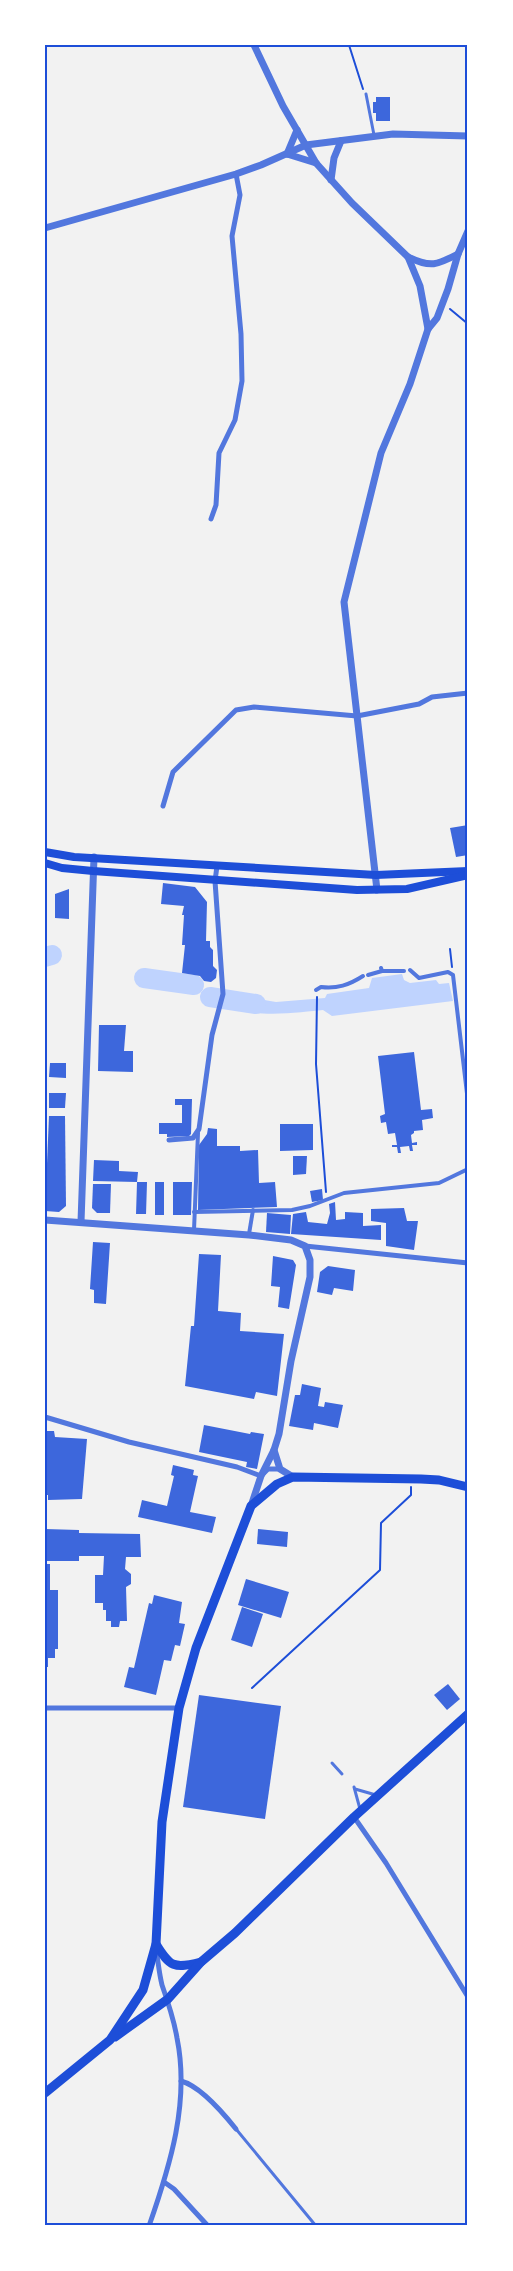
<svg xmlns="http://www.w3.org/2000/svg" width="513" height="2271" font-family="'Open Sans',sans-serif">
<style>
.water{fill:#bfd3fe}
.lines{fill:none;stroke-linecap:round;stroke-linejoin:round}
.river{stroke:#bfd3fe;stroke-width:20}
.building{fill:#3d67dc}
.path{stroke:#1d4ed8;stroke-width:2}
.service{stroke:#5277de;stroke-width:3}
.pedestrian{stroke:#5277de;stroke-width:4}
.minor{stroke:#5277de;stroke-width:5}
.tertiary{stroke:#5277de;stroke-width:7}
.secondary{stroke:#1d4ed8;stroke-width:8}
.primary{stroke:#1d4ed8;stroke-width:9}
.neatline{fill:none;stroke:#1d4ed8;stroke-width:2}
</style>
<rect width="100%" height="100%" fill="#f2f2f2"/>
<path class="water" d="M 402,974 L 404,980 L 410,983 L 436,980 L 439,984 L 449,983 L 453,1001 L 332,1016 L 323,1010 C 302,1012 244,1020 229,1003 L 230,999 L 235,995 L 276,1002 L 325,998 L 327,994 L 369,988 L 372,978 Z"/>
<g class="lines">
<g class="river">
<polyline points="45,957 52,955"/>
<polyline points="144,978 194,985"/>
<polyline points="210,997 256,1004"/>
</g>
</g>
<g class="building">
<polygon points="376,97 390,97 390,121 376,121 376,113 373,113 373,102 376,102"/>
<polygon points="468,825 468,855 456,857 450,828"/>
<polygon points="163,883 195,887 207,902 206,941 210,941 210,947 213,950 213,966 217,970 216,978 211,982 204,981 200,976 182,973 185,945 182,945 184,915 182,915 184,906 161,904"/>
<polygon points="69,889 69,919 55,918 55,894"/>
<polygon points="99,1025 126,1025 124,1051 133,1051 133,1072 98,1071"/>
<polygon points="414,1052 421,1110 432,1109 433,1118 422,1120 423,1130 414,1131 414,1133 411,1135 412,1143 417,1142 417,1145 412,1145 413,1151 410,1151 409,1146 400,1147 401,1153 398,1153 397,1147 392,1147 392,1145 397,1145 395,1133 388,1134 386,1122 381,1123 380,1116 385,1114 378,1056"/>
<polygon points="50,1063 66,1063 66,1078 49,1077"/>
<polygon points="49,1093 66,1093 65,1108 49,1108"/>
<polygon points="175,1099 192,1099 191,1134 189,1136 167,1137 167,1134 159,1134 159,1123 182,1123 182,1105 175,1105"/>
<polygon points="49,1116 65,1116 66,1206 59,1212 45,1211"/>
<polygon points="280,1124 313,1124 313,1150 280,1151"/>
<polygon points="208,1128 217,1129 217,1146 240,1146 240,1151 258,1150 259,1183 275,1182 277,1207 198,1210 199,1145 207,1134"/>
<polygon points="293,1156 307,1156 306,1174 293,1175"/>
<polygon points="94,1160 119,1161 119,1171 138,1172 137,1182 93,1181"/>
<polygon points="137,1182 147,1182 146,1214 136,1214"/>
<rect x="155" y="1182" width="9" height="33"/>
<polygon points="173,1182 192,1182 191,1215 173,1215"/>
<polygon points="93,1184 111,1184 110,1213 97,1213 92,1208"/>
<polygon points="322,1189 323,1200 312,1202 310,1191"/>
<polygon points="335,1202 336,1220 345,1219 345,1212 363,1213 363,1226 381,1225 381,1240 291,1234 293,1214 306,1212 308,1222 327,1224 330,1213 329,1204"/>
<polygon points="404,1208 407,1221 418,1221 414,1250 386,1246 386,1223 371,1221 371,1209"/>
<polygon points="267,1213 291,1215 290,1234 266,1232"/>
<polygon points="93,1242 110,1243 106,1304 94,1303 94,1290 90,1289"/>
<polygon points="199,1254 221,1255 218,1311 241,1313 240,1331 284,1334 277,1396 256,1392 254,1399 185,1386 191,1326 194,1326"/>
<polygon points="273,1256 293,1260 296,1265 289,1309 278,1307 280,1287 271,1286"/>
<polygon points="328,1266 355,1270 353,1291 334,1288 332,1295 317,1292 320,1272"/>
<polygon points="302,1384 321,1388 318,1406 324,1407 325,1402 343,1405 338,1428 314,1423 313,1430 289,1426 295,1395 300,1395"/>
<polygon points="204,1425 250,1434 251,1432 264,1434 257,1469 246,1467 247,1462 199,1452"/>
<polygon points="45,1431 54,1431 55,1437 87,1439 82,1499 48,1500 48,1495 45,1495"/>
<polygon points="173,1465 194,1470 193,1475 198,1476 190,1512 216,1517 212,1533 138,1517 142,1500 167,1506 174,1476 171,1475"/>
<polygon points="45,1529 79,1530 79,1533 140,1534 141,1557 126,1557 125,1569 131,1574 131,1584 126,1587 127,1621 120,1621 119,1627 111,1627 111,1621 106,1621 106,1610 103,1610 103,1603 95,1603 95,1575 103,1575 104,1556 79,1556 79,1561 45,1561"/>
<polygon points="258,1529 288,1532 287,1547 257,1544"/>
<polygon points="45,1564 50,1564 50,1590 58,1590 58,1649 55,1649 55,1658 48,1658 48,1667 45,1667"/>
<polygon points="246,1579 289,1592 281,1618 238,1605"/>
<polygon points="154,1595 182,1602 179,1623 185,1624 180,1646 175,1645 171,1661 164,1660 156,1695 124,1687 129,1667 134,1668 149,1603 152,1604"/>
<polygon points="242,1607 263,1614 252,1647 231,1640"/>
<polygon points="448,1684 460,1699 447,1710 434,1695"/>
<polygon points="199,1695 281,1706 265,1819 183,1807"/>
</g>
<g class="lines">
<g class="path">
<polyline points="349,45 363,89"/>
<polyline points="450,309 468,324"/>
<polyline points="450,949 452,967"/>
<polyline points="317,997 316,1064 326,1192"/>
<polyline points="252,1688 380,1570 381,1523 411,1495 411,1487"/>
</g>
<g class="service">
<polyline points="366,94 374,135"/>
<polyline points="332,1763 342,1774"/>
<polyline points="354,1787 360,1809"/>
<polyline points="355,1789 376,1795"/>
<polyline points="236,2129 316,2226"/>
</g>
<g class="pedestrian">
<polyline points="410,970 419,978 448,972 453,975 468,1102"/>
<polyline points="382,971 404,971"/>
<polyline points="368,975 382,971 381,968"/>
<path d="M 316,990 L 321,987 C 337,989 349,985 363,976"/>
<polyline points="194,1212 292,1210 310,1206 344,1193 439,1183 468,1169"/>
<polyline points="194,1230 198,1133"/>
<polyline points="249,1234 253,1210"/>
</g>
<g class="minor">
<polyline points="211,519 216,505 219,453 235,420 242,381 241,334 232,236 240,195 236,174"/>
<polyline points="163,806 173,772 236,710 254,707 357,716 419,704 432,697 468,693"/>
<polyline points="169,1140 193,1138 199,1129 212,1035 223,994 215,881 217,866"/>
<polyline points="305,1246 468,1263"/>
<polyline points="45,1417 129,1442 237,1467 261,1476 268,1469 280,1469"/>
<polyline points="45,1708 179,1708"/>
<polyline points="354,1817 386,1863 468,1997"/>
<path d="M 181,2081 C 200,2086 224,2114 236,2129"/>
<polyline points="164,2182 174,2189 208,2226"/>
<path d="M 149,2226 C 170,2166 190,2102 177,2038 C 174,2020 168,2002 162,1985 C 159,1973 158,1960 156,1949"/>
</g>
<g class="tertiary">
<polyline points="254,45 283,106 316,163 352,203 408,257 420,286 428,329"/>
<polyline points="287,154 316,163"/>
<polyline points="287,154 297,130"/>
<polyline points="331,180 334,158 341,141"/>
<polyline points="45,228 236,174 261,165 306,145 393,134 468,136"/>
<path d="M 408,257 C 431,268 437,265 458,254"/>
<polyline points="377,890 344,602 381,453 410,384 428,329 437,318 448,289 458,254 468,231"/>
<polyline points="45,1220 249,1235 291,1240 305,1246 310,1260 310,1277 291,1361 279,1434 274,1450 261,1476 251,1506"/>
<polyline points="81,1222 94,857"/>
<polyline points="274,1450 280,1469 293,1477"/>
</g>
<g class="secondary">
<polyline points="45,852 74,857 376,875 468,871"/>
<polyline points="45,863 62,868 93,871 357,890 407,889 468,875"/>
</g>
<g class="primary">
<path d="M 156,1944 C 170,1967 174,1969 201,1962"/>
<polyline points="115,2037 168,1999 201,1962 235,1933 354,1817 468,1714"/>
<polyline points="45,2093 110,2040 143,1990 156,1944 162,1822 179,1708 196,1648 251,1506 277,1484 293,1477 421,1479 439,1480 468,1487"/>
</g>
</g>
<rect width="513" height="2271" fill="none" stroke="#ffffff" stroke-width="93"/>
<rect x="46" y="46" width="420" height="2178" class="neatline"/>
</svg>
